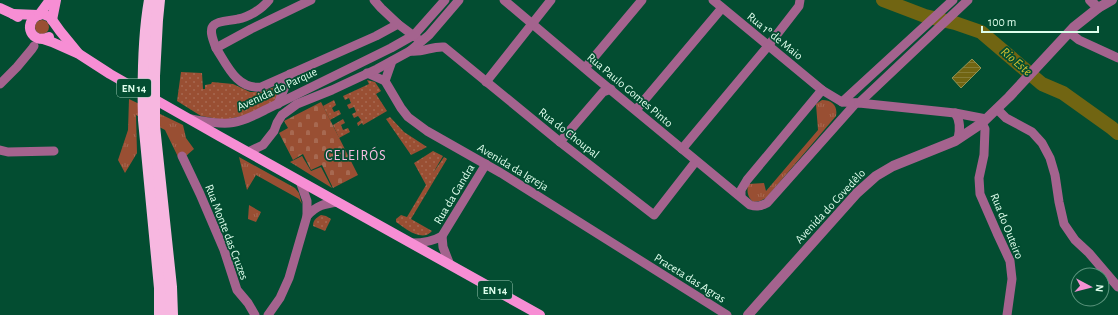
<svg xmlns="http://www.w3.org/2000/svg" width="1118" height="315" font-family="'Alegreya Sans',sans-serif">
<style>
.grass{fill:url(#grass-tufts)}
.cemetery{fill:url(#cemetery-stones)}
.garden{fill:url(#garden-dots)}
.water{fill:url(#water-rules);stroke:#929353}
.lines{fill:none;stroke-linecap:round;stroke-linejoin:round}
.river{stroke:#716512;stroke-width:14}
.minor{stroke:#a4638e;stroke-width:9}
.tertiary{stroke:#a4638e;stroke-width:10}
.primary{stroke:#f78ed4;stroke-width:10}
.motorway{stroke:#f7b7e0;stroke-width:12}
.labels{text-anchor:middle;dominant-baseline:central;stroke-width:3.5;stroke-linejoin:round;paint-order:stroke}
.shield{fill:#034d31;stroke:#9cc9b4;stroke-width:1}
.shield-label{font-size:11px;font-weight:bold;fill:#defeec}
.street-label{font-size:12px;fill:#defeec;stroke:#034d31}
.water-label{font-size:13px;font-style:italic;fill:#d5c02f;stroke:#034d31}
.quarter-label{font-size:14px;letter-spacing:1px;fill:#f7bee2;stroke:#034d31}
</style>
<defs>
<pattern id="grass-tufts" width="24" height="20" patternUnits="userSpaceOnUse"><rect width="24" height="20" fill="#994f33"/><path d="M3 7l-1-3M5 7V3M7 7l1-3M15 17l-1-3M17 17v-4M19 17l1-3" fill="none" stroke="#a76951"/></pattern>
<pattern id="cemetery-stones" width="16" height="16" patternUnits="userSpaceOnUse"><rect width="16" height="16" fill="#994f33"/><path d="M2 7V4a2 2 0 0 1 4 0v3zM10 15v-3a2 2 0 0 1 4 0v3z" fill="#a76951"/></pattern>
<pattern id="garden-dots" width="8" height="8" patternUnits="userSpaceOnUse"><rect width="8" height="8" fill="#994f33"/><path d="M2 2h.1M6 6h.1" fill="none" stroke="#a76951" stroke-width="1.8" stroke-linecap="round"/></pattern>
<pattern id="water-rules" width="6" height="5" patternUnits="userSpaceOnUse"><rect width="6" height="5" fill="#716512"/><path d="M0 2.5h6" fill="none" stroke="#857c35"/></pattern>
</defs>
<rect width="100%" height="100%" fill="#034d31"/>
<g class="grass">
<circle cx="42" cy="27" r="7"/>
<polygon points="129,99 183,125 186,138 194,149 180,161 165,130 136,115 137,153 125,173 118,160 128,130"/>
<path d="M 822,100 C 832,100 838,106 836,116 L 766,198 L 760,201 L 753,202 C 747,196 747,192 748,184 L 764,183 L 766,191 L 818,130 L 816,104 Z"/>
<polygon points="302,156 311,171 321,167 332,188 306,172 290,162"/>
<polygon points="239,157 295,188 299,193 302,204 299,199 256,175 247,190"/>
<polygon points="249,205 261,212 256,222 248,219"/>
</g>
<polygon class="cemetery" points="321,102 358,175 333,188 322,165 311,170 303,154 293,160 279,133 288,128 284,121"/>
<g class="garden">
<polygon points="181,72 202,73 203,89 205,89 205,85 211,84 212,82 233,84 250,92 260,92 281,85 275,101 247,115 224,120 201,116 177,101"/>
<polygon points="367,80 375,82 381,91 376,94 387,111 363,125 362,123 358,126 357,123 361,120 358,116 354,118 352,114 356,112 354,107 349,109 347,105 351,103 349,98 345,100 343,96 369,84"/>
<polygon points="334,100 336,105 332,108 334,112 339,110 341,114 330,120 323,106"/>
<polygon points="390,117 404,132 427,147 411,155 386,119"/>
<polygon points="343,119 345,123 341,125 343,130 348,128 350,132 339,138 333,125"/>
<path d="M 433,151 L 443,156 L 433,173 L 444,157 L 447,159 L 411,219 L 432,231 C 422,243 405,228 396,222 L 396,219 L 401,215 L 407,217 L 426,185 L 414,163 Z"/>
<path d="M 321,215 L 326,216 L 331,219 L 325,231 L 313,226 C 313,220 316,218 321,215 Z"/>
</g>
<polygon class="water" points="972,59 981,68 961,88 952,78"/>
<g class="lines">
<polyline class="river" points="883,0 925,16 955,23 981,32 1042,84 1063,93 1112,128 1118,133"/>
<g class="minor">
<path d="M 311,0 L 251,29 L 216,48 C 227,65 237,90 261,87 L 376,36 L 398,24"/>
<polyline points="374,0 381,8 398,24 418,39"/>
<path d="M 504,0 L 595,77 L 750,205 C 757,207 761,206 767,203 L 856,103"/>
<polyline points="713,0 822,90 842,102 859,103 955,113 986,119"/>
<polyline points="1069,32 1079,40 1118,58"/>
<path d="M 216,48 C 214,42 208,30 214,25 C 219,20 231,21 238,19 C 249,17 262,9 269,0"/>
<path d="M 410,51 C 422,53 432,46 444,47 L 560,142 L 654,215 L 696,161"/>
<polyline points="585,68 642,0"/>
<polyline points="367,73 385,81 401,108 408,117 427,131 501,173 727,315"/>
<polyline points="385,81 392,61"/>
<polyline points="486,82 551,0"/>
<polyline points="0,84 17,67 32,49 34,46"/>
<polyline points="842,102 953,0"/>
<polyline points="859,103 968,0"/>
<polyline points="278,104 290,74"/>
<polyline points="997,109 1006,118 1032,132 1042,143 1050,158 1055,175 1059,202 1064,224 1075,240 1089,253 1118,287"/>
<polyline points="636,110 722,8"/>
<path d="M 955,113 C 961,121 960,130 958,139"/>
<path d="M 191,119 C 203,121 216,124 229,123 C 242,122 255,115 267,109 L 391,48 L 414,35 L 445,0"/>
<polyline points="982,123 985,129 984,155 979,178 980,194 997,233 1010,261 1012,279 1007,315"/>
<polyline points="560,142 603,92 611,89"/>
<polyline points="682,149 768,46 799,6 800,0"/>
<polyline points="0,150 8,152 54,151"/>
<polyline points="248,152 263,145 274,131 277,123 282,115 297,104 332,90 377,69 410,51 429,35 459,0"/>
<polyline points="182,156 200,194 224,250 237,290 248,303 255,315"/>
<polyline points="741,197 741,190 747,180 822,90"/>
<path d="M 307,216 C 317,205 324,204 338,202"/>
<polyline points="442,236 443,247 450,265"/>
<path d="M 412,243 C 423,243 432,242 442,236 L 486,164"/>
<polyline points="268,315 280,298 289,278 307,216 307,201 300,181"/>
</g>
<g class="tertiary">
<polyline points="1090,0 1098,8"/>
<polyline points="748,315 857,193 876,176 893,166 955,141 982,123 1009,97 1074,27 1098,8 1112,0"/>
</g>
<g class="primary">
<polyline points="0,8 13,14 18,17"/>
<polyline points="13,14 38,15 43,14 50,17 60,31 78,53"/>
<path d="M 38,15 C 22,24 32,45 49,37"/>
<polyline points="39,15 50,0"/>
<polyline points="52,20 56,0"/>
<polyline points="43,39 52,42 79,54 110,74 219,136 540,315"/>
</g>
<g class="motorway">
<path d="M 150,0 C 143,39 143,80 144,120 L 160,288 L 160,315"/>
<polyline points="159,0 157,20 154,76 154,126 171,287 172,315"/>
</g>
</g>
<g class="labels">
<g class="shield">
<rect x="117" y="79" width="34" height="18" rx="3"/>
<rect x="478" y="281" width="34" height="18" rx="3"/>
</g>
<g class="shield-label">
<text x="134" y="88">EN 14</text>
<text x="495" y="290">EN 14</text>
</g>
<g class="street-label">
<text transform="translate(775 36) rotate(39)">Rua 1º de Maio</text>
<text transform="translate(277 89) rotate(-25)">Avenida do Parque</text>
<text transform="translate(630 90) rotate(40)">Rua Paulo Gomes Pinto</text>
<text transform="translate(569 133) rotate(38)">Rua do Choupal</text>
<text transform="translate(513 167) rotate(31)">Avenida da Igreja</text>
<text transform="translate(454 194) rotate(-59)">Rua da Gandra</text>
<text transform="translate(830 206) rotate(-47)">Avenida do Covedêlo</text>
<text transform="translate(1007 226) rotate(68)">Rua do Outeiro</text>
<text transform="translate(227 232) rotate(69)">Rua Monte das Cruzes</text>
<text transform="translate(690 278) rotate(32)">Praceta das Agras</text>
</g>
<g class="water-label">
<text transform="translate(1016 62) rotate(41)">Rio Este</text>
</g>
<g class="quarter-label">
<text x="356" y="156">CELEIRÓS</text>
</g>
</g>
<g transform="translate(1090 287) rotate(97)"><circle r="19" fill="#034d31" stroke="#5b947c"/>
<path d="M0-3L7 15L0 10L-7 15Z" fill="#f491d3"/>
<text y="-6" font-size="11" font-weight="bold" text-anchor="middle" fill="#defeec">N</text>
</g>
<path d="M982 26v6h116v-6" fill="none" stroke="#defeec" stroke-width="2"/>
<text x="988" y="26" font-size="12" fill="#defeec" stroke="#034d31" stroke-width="3" paint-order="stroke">100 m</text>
</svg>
